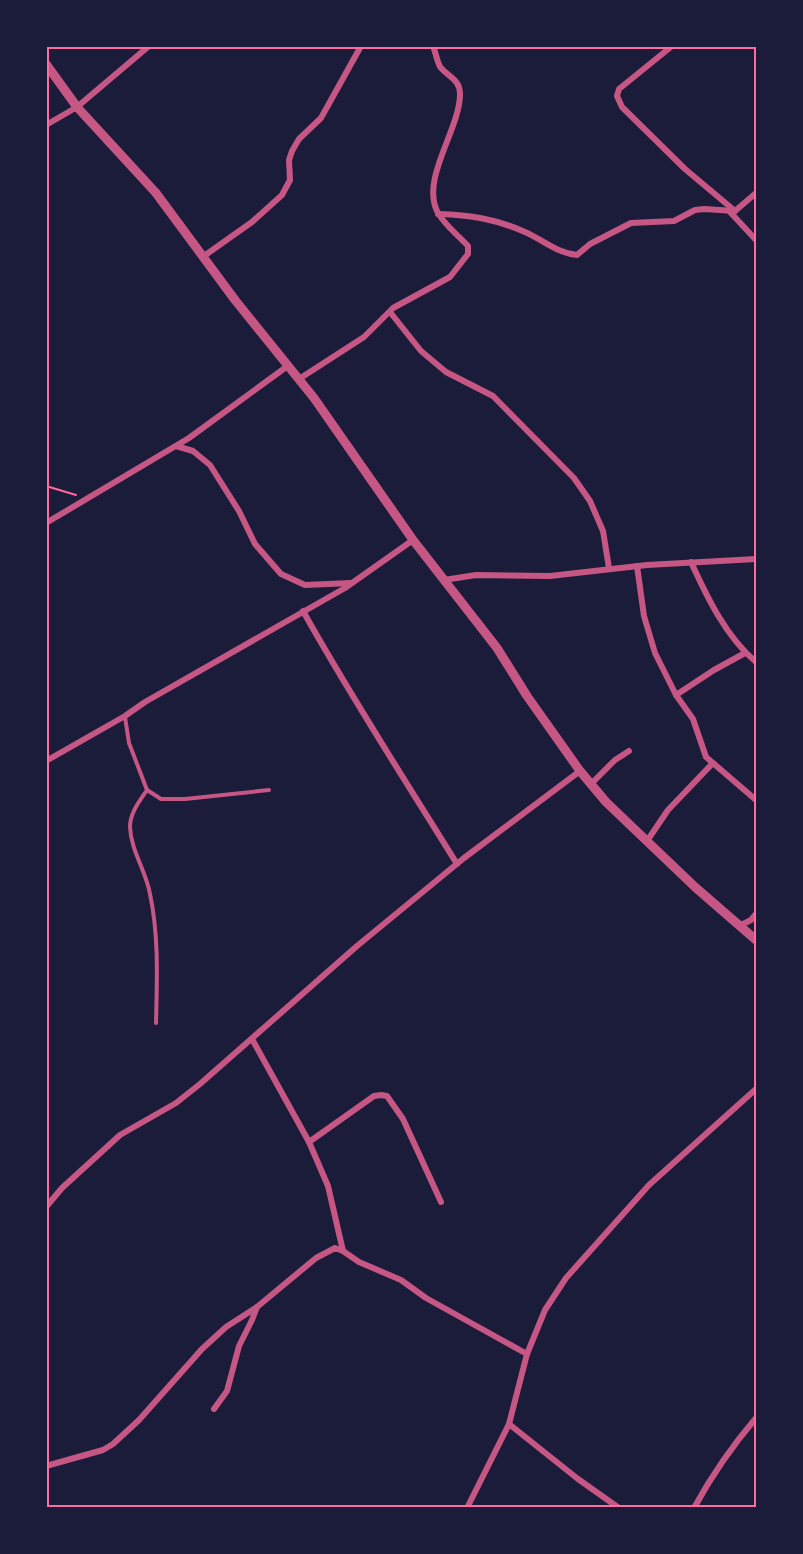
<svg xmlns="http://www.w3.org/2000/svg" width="803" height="1554" font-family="Helvetica,sans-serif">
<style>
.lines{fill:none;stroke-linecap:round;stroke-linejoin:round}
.path{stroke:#ff6b9d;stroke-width:2}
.service{stroke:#c65784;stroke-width:4}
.minor{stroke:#c65784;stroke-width:6}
.tertiary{stroke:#c65784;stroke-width:9}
.neatline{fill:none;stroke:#ff6b9d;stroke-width:2}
</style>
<rect width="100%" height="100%" fill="#1b1b3a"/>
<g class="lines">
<polyline class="path" points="46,486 76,495"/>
<g class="service">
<polyline points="125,717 129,743 147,790 161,799 185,799 269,790"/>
<path d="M 147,790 C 139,802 130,813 130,827 C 131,851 146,871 150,894 C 159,936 157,980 156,1023"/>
</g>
<g class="minor">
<polyline points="672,46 619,89 617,96 622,107 685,169 735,211"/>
<polyline points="46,125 77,107 149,46"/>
<polyline points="730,212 756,240"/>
<path d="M 438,214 C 470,215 496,219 525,232 C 543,240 557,253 577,255 L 590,244 L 631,223 L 674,221 L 695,210 L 704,209 L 735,211 L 756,193"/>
<polyline points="204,256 252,222 282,195 290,180 289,160 292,151 299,139 321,118 361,46"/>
<polyline points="390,312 421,351 446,372 493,396 574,478 590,501 603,531 609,568"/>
<path d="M 299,379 L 364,337 L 393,308 L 450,277 L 468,254 L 468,246 C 457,234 444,225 437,211 C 421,178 460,129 460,94 C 460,80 449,77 441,68 C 437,63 436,53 433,46"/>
<polyline points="176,446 193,451 210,465 239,511 255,544 281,574 305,585 351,583"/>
<polyline points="46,523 189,438 289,365"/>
<path d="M 691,562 C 707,597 726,637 756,662"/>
<polyline points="637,566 644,616 655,653 676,695 693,719 706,757 756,800"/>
<polyline points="444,580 476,575 550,576 647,565 756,559"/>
<path d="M 303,611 C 351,697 405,780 457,864"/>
<polyline points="676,695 714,670 745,653"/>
<polyline points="46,761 125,716 145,702 345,588 413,540"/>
<polyline points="591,784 615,760 629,751"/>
<polyline points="647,841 668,810 712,764"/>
<polyline points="739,926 751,920 756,914"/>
<polyline points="252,1039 309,1142 328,1186 343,1251"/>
<polyline points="309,1142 374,1096 381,1095 387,1096 403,1119 441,1202"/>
<polyline points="46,1207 62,1188 120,1135 176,1103 200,1084 357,946 464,858 580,771"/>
<polyline points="214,1409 227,1391 239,1346 252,1320 257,1307"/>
<polyline points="509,1424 578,1479 619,1508"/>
<polyline points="46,1466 103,1450 113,1444 139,1420 202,1349 226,1327 257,1307 316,1258 335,1248 343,1251 359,1262 401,1280 426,1298 527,1354"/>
<polyline points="467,1508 509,1424 527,1354 545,1310 566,1278 649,1185 756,1089"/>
<path d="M 694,1508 C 712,1475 732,1446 756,1418"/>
</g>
<polyline class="tertiary" points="46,64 77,107 156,193 235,300 314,398 413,540 497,648 527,696 580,771 606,802 695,887 756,940"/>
</g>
<rect width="803" height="1554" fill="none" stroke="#1b1b3a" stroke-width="96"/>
<rect x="48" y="48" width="707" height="1458" class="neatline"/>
</svg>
